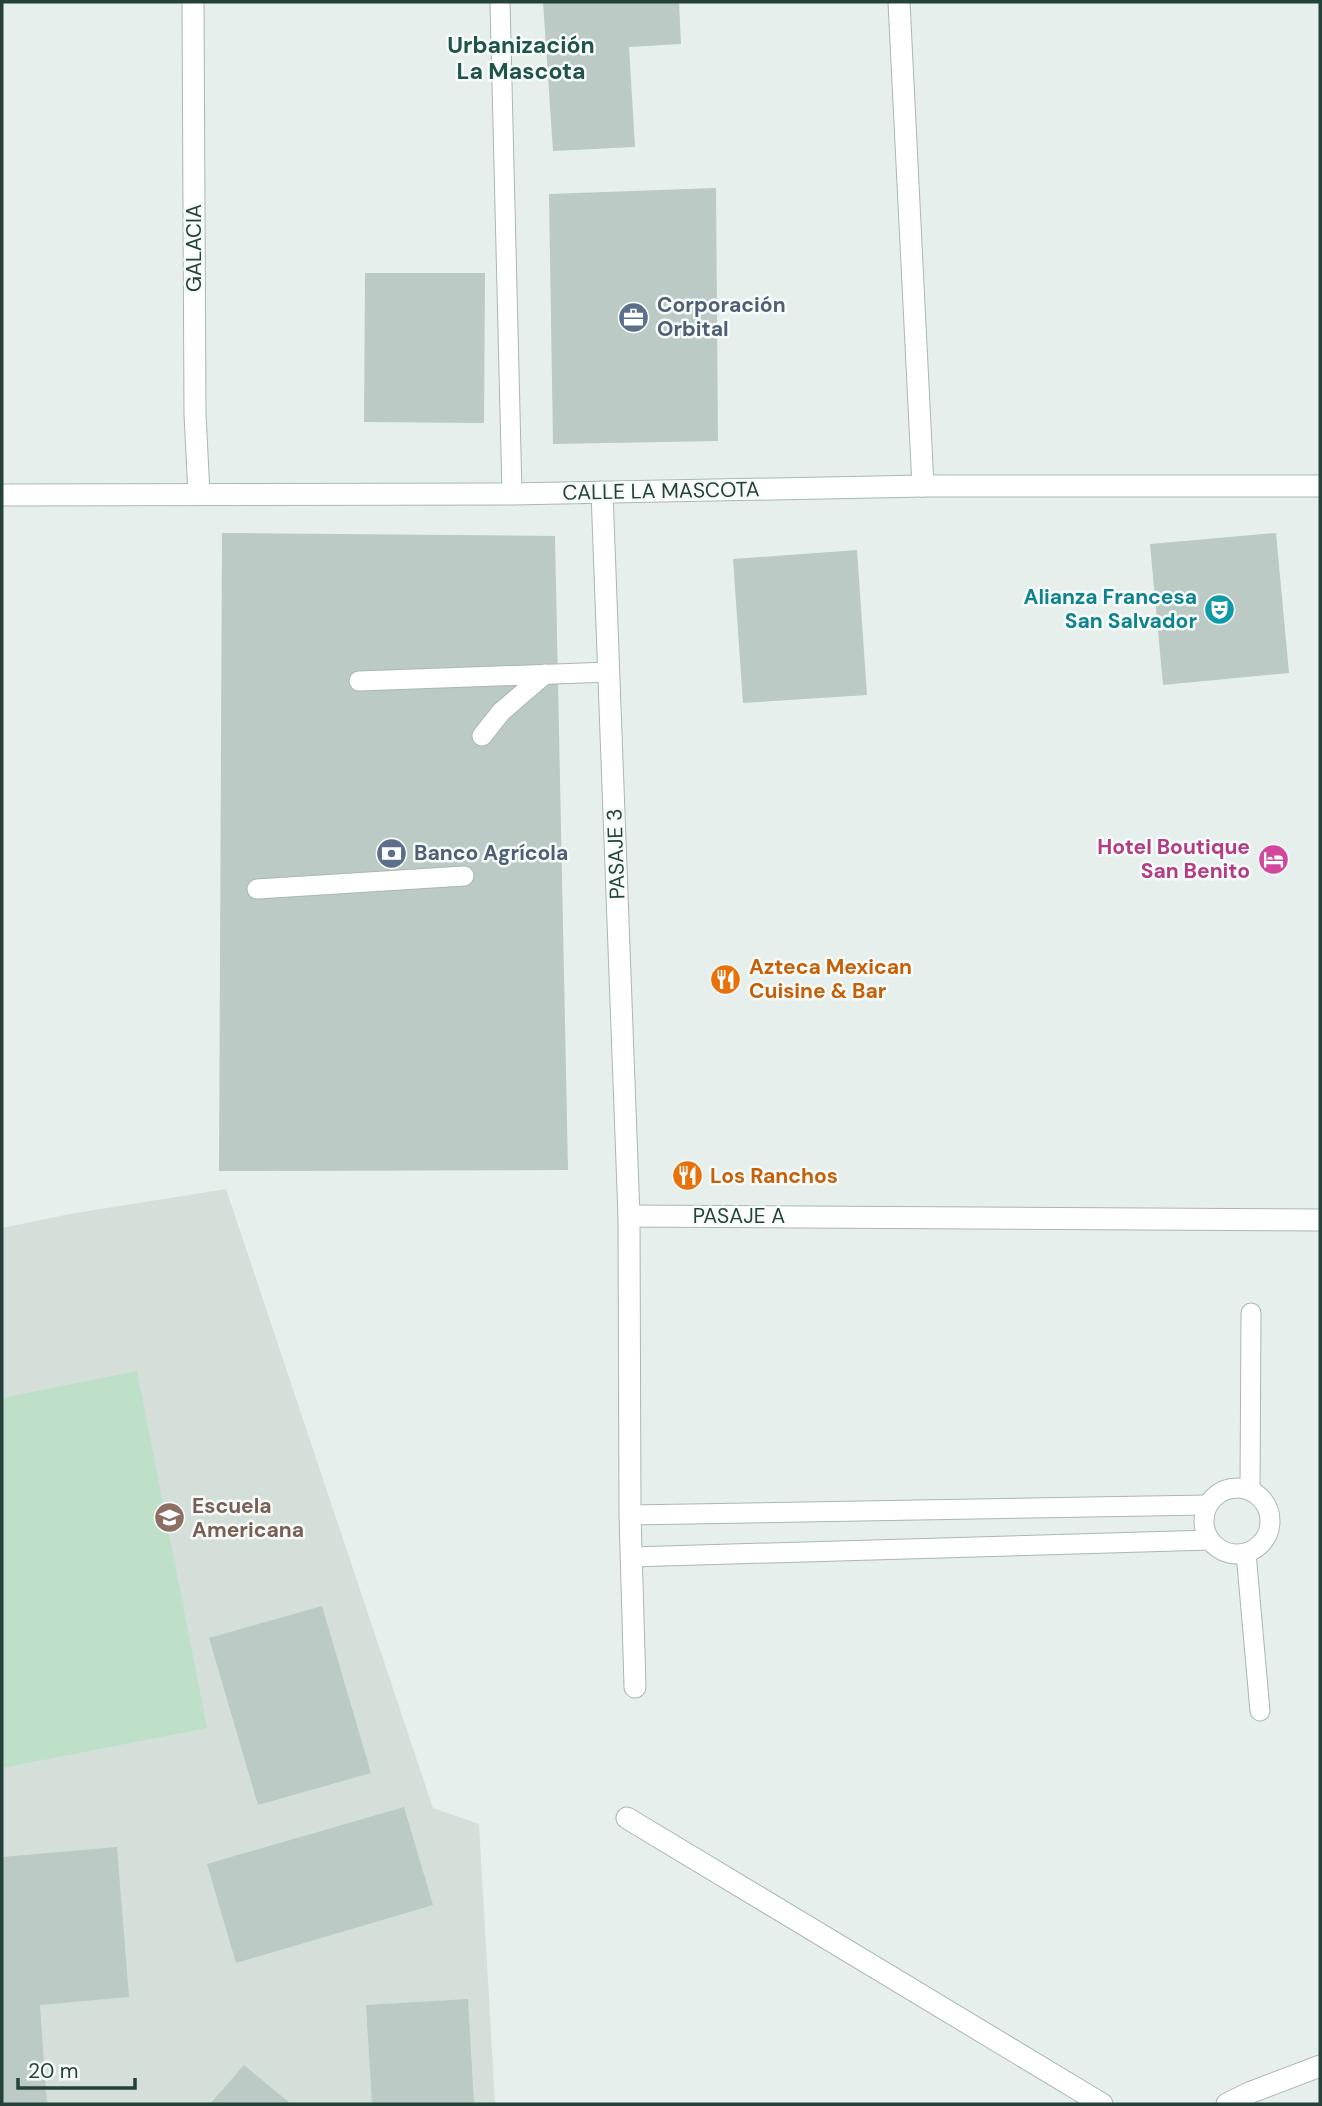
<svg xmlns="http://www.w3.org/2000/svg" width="1322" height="2106" font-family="'DM Sans',sans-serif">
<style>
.built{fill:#d4dfda}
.green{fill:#bfe0c8}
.building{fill:#bbcac4}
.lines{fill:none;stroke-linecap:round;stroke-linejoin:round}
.lane-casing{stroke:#a8b8b2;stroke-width:21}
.street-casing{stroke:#a8b8b2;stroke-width:23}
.secondary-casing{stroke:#a4bbb3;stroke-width:23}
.lane{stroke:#fff;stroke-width:19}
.street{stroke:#fff;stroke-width:21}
.secondary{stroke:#fff;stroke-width:21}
.labels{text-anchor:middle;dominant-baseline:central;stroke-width:5;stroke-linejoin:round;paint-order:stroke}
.street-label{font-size:21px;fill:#24423a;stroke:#f7fbf9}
.service-label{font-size:21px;font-weight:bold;fill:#4e5e75;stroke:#f7fbf9;text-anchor:start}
.culture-label{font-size:21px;font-weight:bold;fill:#0d838f;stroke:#f7fbf9;text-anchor:end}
.hotel-label{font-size:21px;font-weight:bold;fill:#b23c85;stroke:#f7fbf9;text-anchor:end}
.food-label{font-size:21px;font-weight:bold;fill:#c56008;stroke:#f7fbf9;text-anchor:start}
.education-label{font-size:21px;font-weight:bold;fill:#785e54;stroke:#f7fbf9;text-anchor:start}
.neighbourhood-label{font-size:23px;font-weight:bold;fill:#1f5548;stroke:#f7fbf9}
</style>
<rect width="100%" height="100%" fill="#e6efeb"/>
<polygon class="built" points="226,1189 433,1808 479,1824 495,2104 2,2104 2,1228 70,1214"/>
<polygon class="green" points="137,1371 207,1728 2,1768 2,1398"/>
<g class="building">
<polygon points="543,2 679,2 681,44 629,47 635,147 553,151"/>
<polygon points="716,188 718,441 553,444 549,194"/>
<polygon points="365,273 485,273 484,423 364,422"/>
<polygon points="222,533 555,536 568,1170 219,1171"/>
<polygon points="1276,533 1289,673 1163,685 1150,544"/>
<polygon points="857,550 867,695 743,703 733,559"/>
<polygon points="322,1606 371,1773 258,1805 209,1638"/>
<polygon points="404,1807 433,1905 236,1963 207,1864"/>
<polygon points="117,1847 129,1997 40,2005 47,2104 2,2104 2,1857"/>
<polygon points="468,1999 474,2104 372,2104 366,2005"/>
<polygon points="244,2065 291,2104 210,2104"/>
</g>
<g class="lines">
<defs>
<g id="lane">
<polyline points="500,2 512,494"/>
<polyline points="359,681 609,672"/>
<polyline points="482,736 501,712 545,674"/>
<polyline points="257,889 464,876"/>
<circle cx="1237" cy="1521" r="33"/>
<polyline points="1250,1490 1251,1313"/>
<polyline points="630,1515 1207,1505"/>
<polyline points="1246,1553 1260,1711"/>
<polyline points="631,1557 1210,1540"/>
</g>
<g id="street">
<polyline points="193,2 195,414 199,494"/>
<polyline points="899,2 923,486"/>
<polyline points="602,492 629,1216 630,1515 635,1687"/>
<polyline points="629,1216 1320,1220"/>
<polyline points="627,1818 1102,2104"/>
<polyline points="1227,2104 1249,2093 1320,2066"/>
</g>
<polyline id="secondary" points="2,495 512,494 923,486 1320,486"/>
</defs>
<use href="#lane" class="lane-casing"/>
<use href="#street" class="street-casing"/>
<use href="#secondary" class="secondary-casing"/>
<use href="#lane" class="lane"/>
<use href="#street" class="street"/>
<use href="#secondary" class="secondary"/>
</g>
<defs>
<symbol id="office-disc" viewBox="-11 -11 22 22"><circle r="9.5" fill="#5c6f8a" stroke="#f7fbf9"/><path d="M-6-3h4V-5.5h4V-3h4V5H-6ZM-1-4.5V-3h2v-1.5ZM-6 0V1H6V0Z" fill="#fff"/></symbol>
<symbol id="theatre-disc" viewBox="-11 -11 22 22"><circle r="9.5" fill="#0f9aa8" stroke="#f7fbf9"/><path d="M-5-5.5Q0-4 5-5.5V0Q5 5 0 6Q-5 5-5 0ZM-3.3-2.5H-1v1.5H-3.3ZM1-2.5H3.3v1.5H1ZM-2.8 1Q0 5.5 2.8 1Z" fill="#fff"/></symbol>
<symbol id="bank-disc" viewBox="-11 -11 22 22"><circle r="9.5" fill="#5c6f8a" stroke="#f7fbf9"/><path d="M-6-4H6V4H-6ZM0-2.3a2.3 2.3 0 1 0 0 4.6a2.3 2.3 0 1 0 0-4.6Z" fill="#fff"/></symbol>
<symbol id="hotel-disc" viewBox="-11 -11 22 22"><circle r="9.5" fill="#d1479c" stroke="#f7fbf9"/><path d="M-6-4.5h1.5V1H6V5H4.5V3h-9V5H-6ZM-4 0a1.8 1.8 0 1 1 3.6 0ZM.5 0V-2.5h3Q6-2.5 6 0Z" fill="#fff"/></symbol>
<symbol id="restaurant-disc" viewBox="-11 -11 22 22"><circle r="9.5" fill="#e8710a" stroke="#f7fbf9"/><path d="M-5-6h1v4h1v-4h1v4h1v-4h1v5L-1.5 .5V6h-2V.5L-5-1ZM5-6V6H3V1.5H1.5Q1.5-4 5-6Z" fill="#fff"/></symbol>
<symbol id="school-disc" viewBox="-11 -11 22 22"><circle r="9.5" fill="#8d6e63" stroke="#f7fbf9"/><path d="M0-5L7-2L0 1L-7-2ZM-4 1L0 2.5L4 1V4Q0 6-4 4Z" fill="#fff"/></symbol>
</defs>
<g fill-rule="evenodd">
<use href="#office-disc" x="616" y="300" width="35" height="35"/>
<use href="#theatre-disc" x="1202" y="592" width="35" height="35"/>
<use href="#bank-disc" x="374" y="836" width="35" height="35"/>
<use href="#hotel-disc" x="1256" y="842" width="35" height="35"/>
<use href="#restaurant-disc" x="708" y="962" width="35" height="35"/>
<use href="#restaurant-disc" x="670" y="1158" width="35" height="35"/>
<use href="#school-disc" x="152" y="1500" width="35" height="35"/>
</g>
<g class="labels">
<g class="street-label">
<text transform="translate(194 248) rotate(-90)">GALACIA</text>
<text transform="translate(661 491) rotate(-1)">CALLE LA MASCOTA</text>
<text transform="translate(616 854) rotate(-92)">PASAJE 3</text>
<text x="739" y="1216">PASAJE A</text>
</g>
<g class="service-label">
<text x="657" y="305">Corporación<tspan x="657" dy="24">Orbital</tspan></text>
<text x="414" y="853">Banco Agrícola</text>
</g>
<g class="culture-label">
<text x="1197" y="597">Alianza Francesa<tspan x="1197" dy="24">San Salvador</tspan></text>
</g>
<g class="hotel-label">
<text x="1250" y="847">Hotel Boutique<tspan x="1250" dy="24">San Benito</tspan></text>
</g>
<g class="food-label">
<text x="749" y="967">Azteca Mexican<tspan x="749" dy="24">Cuisine &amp; Bar</tspan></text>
<text x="710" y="1176">Los Ranchos</text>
</g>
<g class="education-label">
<text x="192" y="1506">Escuela<tspan x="192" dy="24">Americana</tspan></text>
</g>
<g class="neighbourhood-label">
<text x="521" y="45">Urbanización<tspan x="521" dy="26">La Mascota</tspan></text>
</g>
</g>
<rect width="1322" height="2106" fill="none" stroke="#24423a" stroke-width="7"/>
<path d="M18 2078v10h117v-10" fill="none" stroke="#24423a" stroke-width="3.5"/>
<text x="28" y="2078" font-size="21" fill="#24423a" stroke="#f7fbf9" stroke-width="5" paint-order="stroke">20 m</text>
</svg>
